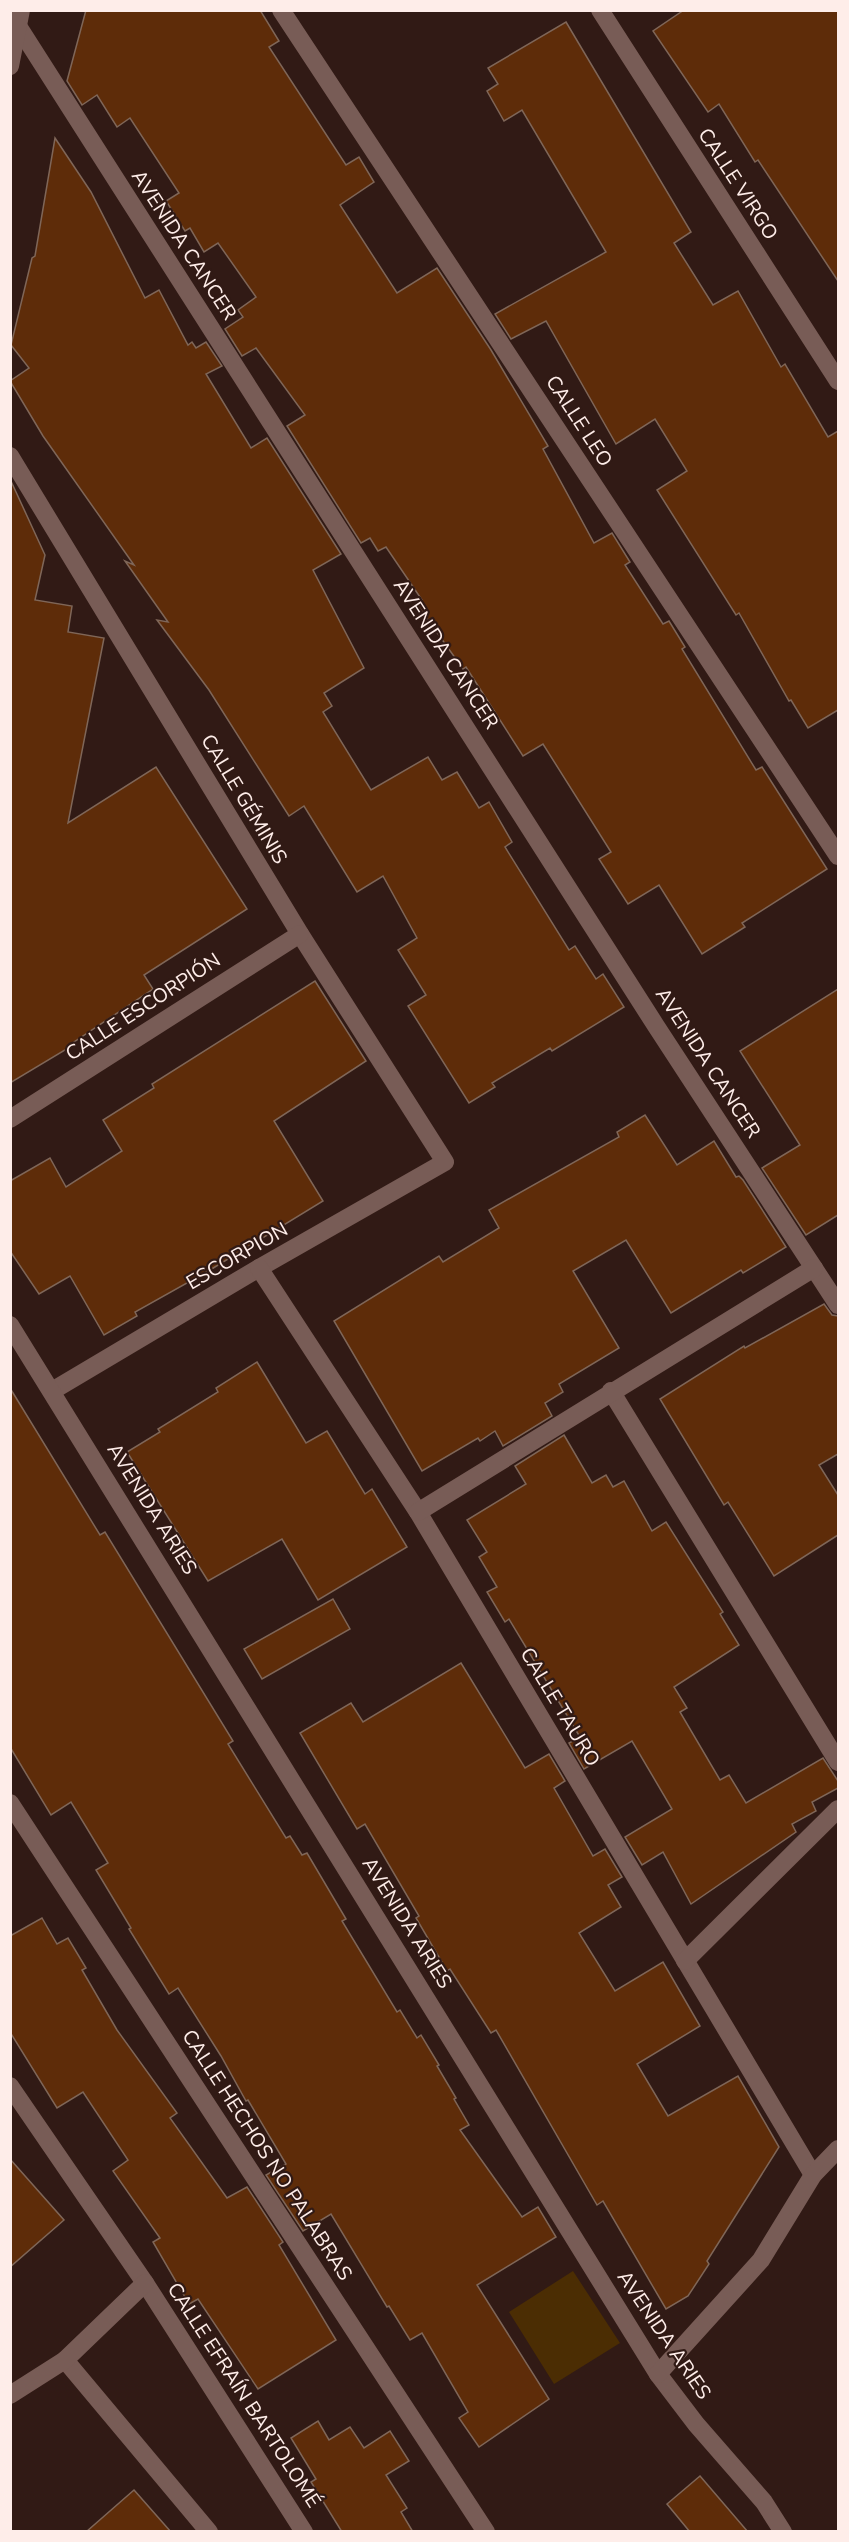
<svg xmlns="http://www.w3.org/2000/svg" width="849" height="2542" font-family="'Nunito Sans',sans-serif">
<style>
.green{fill:#4b2d03}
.building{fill:#5e2c09;stroke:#7f6658;stroke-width:1.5}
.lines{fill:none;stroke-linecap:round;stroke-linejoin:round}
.street{stroke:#785c56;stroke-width:18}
.secondary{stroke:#785c56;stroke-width:18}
.labels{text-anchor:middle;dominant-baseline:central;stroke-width:4.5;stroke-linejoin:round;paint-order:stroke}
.street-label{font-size:20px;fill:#feede9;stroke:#311a15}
</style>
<rect width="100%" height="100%" fill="#311a15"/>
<polygon class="green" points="573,2271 620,2343 554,2384 509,2312"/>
<g class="building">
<polygon points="86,10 260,10 279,41 269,47 346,165 359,157 374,182 340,205 397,293 437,268 491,350 548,446 543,449 594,543 612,533 630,562 625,565 663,624 669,621 685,647 682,649 756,770 762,767 827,869 742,923 745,927 702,954 659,885 628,904 599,859 611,852 543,744 523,756 466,667 463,669 416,603 422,600 386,547 378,551 370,538 361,543 287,426 305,415 256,348 242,356 225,329 243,317 238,310 256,297 218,243 204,252 190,228 185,231 166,201 179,193 130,118 117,127 97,95 82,105 67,81"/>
<polygon points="684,10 838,10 838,281 758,160 755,162 719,104 708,112 653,31"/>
<polygon points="566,22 691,232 674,243 713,305 738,291 781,367 785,364 828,437 838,431 838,710 808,728 791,700 789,701 739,613 736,615 657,490 687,471 655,419 616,444 546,321 511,339 495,314 606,252 522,110 504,121 487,91 498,84 488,68"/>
<polygon points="55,138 91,192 145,298 159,290 188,345 192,342 196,348 206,342 222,366 206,374 251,448 267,438 341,554 313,570 364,668 324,693 332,706 323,712 371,790 428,757 442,780 457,772 479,808 489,802 512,842 505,847 569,950 575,946 596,979 603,974 624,1007 552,1051 550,1048 492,1083 495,1087 469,1103 408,1006 426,995 398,950 417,938 383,876 357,892 304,806 289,816 209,690 157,620 168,622 125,561 134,565 43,436 10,381 29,368 11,345 32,258 35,256"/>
<polygon points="10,479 45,555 35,600 72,606 68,632 104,638 68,823 156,767 247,909 144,975 153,989 74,1042 75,1044 10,1083"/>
<polygon points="315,981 366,1061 274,1121 323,1201 210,1270 135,1312 137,1316 104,1335 70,1276 39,1294 10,1251 10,1181 50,1158 66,1187 122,1151 103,1120 154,1088 152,1084"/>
<polygon points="838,989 838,1215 806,1235 762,1168 800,1145 740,1051"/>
<polygon points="645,1115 677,1165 714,1141 736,1177 739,1176 743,1180 786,1247 743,1273 741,1270 671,1313 626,1240 573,1271 619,1348 559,1384 563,1392 545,1403 552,1416 503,1446 495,1431 480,1441 478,1438 422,1471 334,1321 439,1256 443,1262 499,1228 489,1210 619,1137 617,1132"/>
<polygon points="824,1304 832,1315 838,1316 838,1454 819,1465 838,1495 838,1535 774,1576 728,1502 724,1505 660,1399 744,1346 745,1348"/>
<polygon points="257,1362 306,1443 327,1431 365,1494 372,1489 407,1547 318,1600 282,1539 208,1581 127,1452 160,1432 158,1429 218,1392 216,1388"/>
<polygon points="10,1388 100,1535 105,1532 233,1741 228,1744 286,1838 290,1836 302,1855 307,1853 346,1919 342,1921 397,2012 400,2010 417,2038 421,2035 439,2065 437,2066 456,2098 454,2099 469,2125 460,2130 522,2217 538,2207 556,2237 477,2285 549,2399 479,2447 459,2418 468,2412 422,2333 410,2340 389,2306 387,2307 331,2214 303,2231 266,2175 286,2164 248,2100 246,2101 221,2056 178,1988 169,1994 129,1929 131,1928 96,1870 108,1863 71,1802 51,1815 10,1747"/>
<polygon points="564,1435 592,1483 606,1475 613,1487 624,1481 652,1531 666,1522 723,1612 720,1614 739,1645 674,1687 687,1708 680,1712 720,1780 729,1775 746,1803 823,1758 838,1781 838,1788 812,1802 816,1811 792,1824 796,1832 691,1904 663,1852 642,1865 625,1837 672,1809 632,1741 584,1769 569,1743 580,1737 509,1619 505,1622 487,1592 497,1587 479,1557 487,1552 467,1520 526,1484 515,1466"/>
<polygon points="333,1599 350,1629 262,1679 244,1649"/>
<polygon points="461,1663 525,1768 549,1754 565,1781 554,1788 593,1856 605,1849 622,1877 608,1885 621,1907 579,1933 615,1991 663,1962 700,2026 637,2064 668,2116 738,2076 779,2147 707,2261 709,2264 688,2296 666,2309 603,2201 597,2205 496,2030 491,2033 450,1969 447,1971 416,1918 419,1916 365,1824 357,1829 300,1733 351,1703 363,1722"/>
<polygon points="42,1918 57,1944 68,1938 86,1968 82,1970 117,2030 177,2113 170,2118 227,2198 247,2187 283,2242 279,2245 336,2340 258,2389 198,2299 189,2304 153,2242 160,2238 113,2171 128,2160 83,2092 57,2108 10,2032 10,1936"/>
<polygon points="10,2159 64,2220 10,2267"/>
<polygon points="318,2421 329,2440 350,2427 364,2448 390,2431 409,2461 386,2475 407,2508 401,2512 413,2532 342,2532 311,2482 316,2479 291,2438"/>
<polygon points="700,2476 748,2532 690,2532 667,2504"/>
<polygon points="134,2490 171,2532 86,2532"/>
</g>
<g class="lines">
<g class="street">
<polyline points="281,10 838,856"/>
<polyline points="600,10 838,381"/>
<polyline points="18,26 656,1026 838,1305"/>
<polyline points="10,456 300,934 445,1162 259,1268 52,1391"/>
<polyline points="10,1119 300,934"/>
<polyline points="259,1268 418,1512 813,2175"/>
<polyline points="10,1325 658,2374 696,2424 764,2502 783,2532"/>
<polyline points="611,1391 838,1762"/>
<polyline points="418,1512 814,1268"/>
<polyline points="10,1803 486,2532"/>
<polyline points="685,1961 838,1809"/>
<polyline points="10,2086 145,2283 304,2532"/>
<polyline points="65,2360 209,2532"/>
<polyline points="658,2374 761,2260 813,2175 838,2149"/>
<polyline points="10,2395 65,2360 145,2283"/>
</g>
<polyline class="secondary" points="10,66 21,10"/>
</g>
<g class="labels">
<g class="street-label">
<text transform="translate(738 184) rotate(57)">CALLE VIRGO</text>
<text transform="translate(184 245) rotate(57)">AVENIDA CANCER</text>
<text transform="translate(579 421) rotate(57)">CALLE LEO</text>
<text transform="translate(446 654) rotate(57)">AVENIDA CANCER</text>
<text transform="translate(244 799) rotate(59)">CALLE GÉMINIS</text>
<text transform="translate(143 1007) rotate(-33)">CALLE ESCORPIÓN</text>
<text transform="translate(708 1063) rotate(57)">AVENIDA CANCER</text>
<text transform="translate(237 1256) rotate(-30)">ESCORPION</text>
<text transform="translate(152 1509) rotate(58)">AVENIDA ARIES</text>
<text transform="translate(560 1707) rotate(59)">CALLE TAURO</text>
<text transform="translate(407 1923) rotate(58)">AVENIDA ARIES</text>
<text transform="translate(267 2155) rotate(57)">CALLE HECHOS NO PALABRAS</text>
<text transform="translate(664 2335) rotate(56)">AVENIDA ARIES</text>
<text transform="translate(244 2395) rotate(57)">CALLE EFRAÍN BARTOLOMÉ</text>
</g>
</g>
<rect width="849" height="2542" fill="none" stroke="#feede9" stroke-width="24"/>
</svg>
